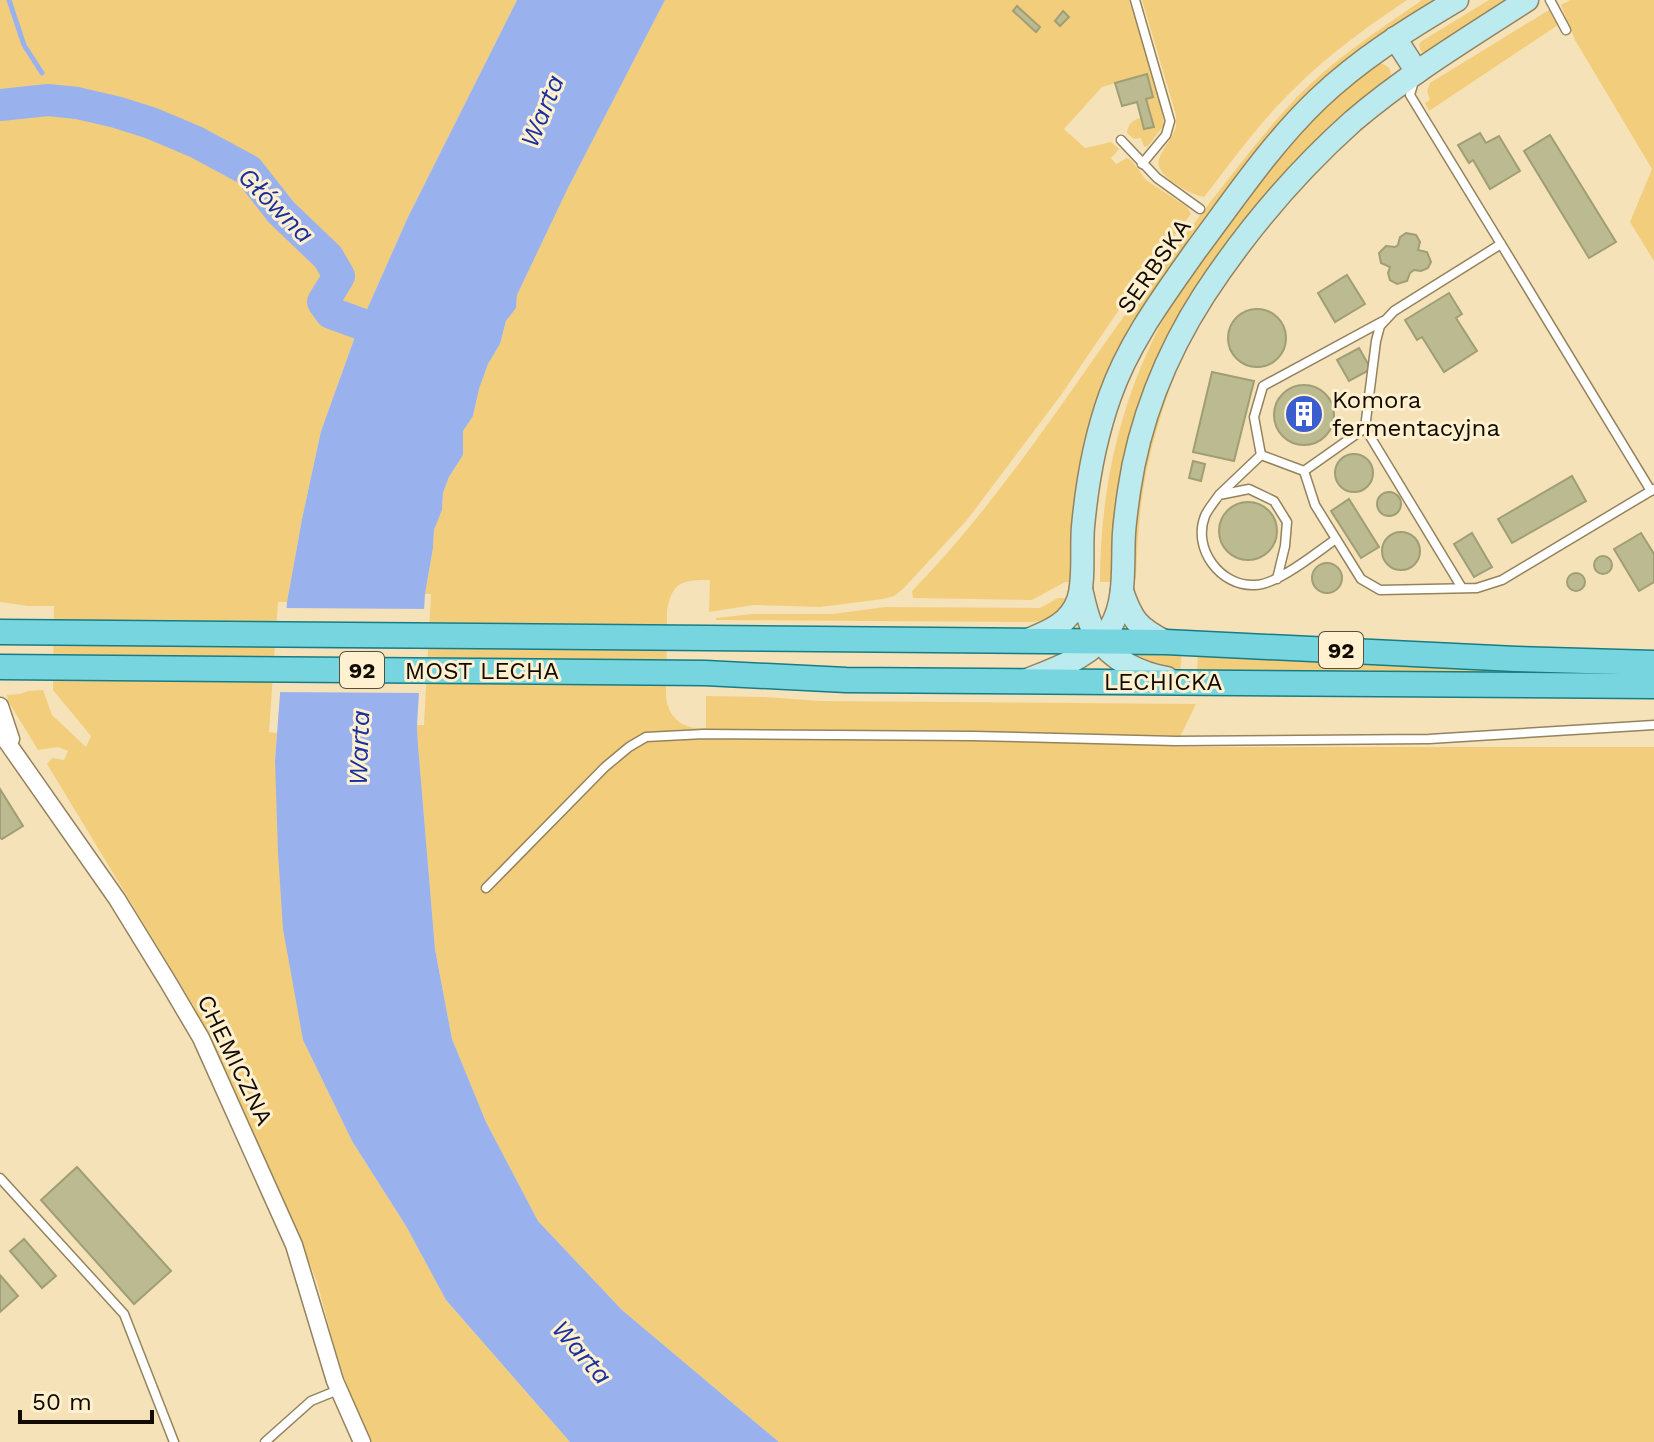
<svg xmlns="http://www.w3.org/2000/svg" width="1654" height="1442" font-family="'Work Sans',sans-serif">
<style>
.green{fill:#f2ce7c}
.water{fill:#99b2ee}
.pier{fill:#f5e2b9}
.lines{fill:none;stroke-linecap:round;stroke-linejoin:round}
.stream{stroke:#99b2ee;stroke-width:5}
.river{stroke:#99b2ee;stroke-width:32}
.building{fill:#bbba90;stroke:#9f9e75;stroke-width:2}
.lane-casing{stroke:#94835d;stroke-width:11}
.street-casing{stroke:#94835d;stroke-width:19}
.secondary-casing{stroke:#94835d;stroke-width:25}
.primary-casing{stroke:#187c84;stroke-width:27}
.lane{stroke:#fff;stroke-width:8}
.street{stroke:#fff;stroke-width:16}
.secondary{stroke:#bbeaef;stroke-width:22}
.primary{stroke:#76d5df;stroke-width:24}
.labels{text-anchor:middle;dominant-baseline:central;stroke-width:6;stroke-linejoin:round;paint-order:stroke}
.shield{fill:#fff0cf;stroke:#58503f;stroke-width:2}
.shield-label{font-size:22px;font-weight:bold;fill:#110b01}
.street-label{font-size:24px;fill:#110b01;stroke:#fff0cf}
.poi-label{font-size:24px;fill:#110b01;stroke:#fff0cf;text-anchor:start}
.water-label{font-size:26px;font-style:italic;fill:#182f9f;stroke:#fff0cf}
</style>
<rect width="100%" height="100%" fill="#f5e2b9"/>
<g class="green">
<polygon points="0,0 517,0 408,217 356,334 321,431 302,519 287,602 278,602 269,732 277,733 275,760 303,1040 352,1141 406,1226 446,1300 570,1442 372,1442 361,1421 344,1377 333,1342 317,1282 293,1222 229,1077 193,1005 47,764 52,758 64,760 68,751 58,747 38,750 8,701 7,695 20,694 28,691 43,690 52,715 86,747 91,736 53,690 54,606 28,606 0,602"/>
<path d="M 665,0 L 1129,0 L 1161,102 L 1164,125 L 1148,146 L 1144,147 L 1141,138 L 1134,139 L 1127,133 C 1128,124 1132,120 1141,118 L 1144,129 L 1154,126 L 1146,99 L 1153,96 L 1147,74 L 1102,87 L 1064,129 L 1085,148 L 1111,142 L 1119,149 L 1111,158 L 1116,164 L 1127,158 L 1132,161 L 1146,180 L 1187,207 L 1191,214 L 1127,298 L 1061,395 L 967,520 L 903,589 L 894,596 L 883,599 L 820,607 L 754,605 L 709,612 L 710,580 C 683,580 672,581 667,611 L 666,696 C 668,718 683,730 706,728 L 706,696 L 765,697 L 820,701 L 1196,704 L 1175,747 L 1654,747 L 1654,1442 L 779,1442 L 622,1310 L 538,1221 L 486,1122 L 452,1039 L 435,949 L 418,745 L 417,725 L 424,725 L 431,594 L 425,594 L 433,548 L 434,530 L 442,510 L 443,493 L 449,477 L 463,455 L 463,431 L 473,416 L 479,389 L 488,364 L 500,344 L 506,321 L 516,308 L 517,295 L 568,188 Z"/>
<path d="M 1142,0 L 1407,0 C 1367,27 1329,54 1295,88 C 1261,120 1233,160 1204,197 C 1193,195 1183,189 1174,183 C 1147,163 1161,157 1173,134 C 1177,128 1176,122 1176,115 Z"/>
<path d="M 1422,0 L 1439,0 L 1387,32 L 1134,323 L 1072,582 L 1065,582 L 1032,600 L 913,598 L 912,591 C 997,504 1063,401 1134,302 C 1158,269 1184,237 1208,205 C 1237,168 1265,131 1297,97 C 1334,59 1379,30 1422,0 Z"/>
<polygon points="1489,0 1509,0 1427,53 1421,52 1419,44 1422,41"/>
<polygon points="1570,0 1654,0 1654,261 1630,222 1652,169 1575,40 1561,5"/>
<polygon points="1549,10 1558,25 1429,111 1425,103 1430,100 1427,91 1430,83"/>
<path d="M 1380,63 C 1390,66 1393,71 1389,81 L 1182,313 L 1113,582 L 1100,582 C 1100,486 1122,390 1171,306 C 1187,278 1208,252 1227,226 C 1255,188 1282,150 1314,116 C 1332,97 1355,81 1374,64 Z"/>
<path d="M 1177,367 C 1162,410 1148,453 1142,498 C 1138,525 1137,552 1136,578 L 1133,583 C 1133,566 1133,549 1134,532 C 1136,475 1154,419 1177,367 Z"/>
<path d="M 1058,598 L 1069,598 C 1061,613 1049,620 1033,622 L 716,620 L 716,618 L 753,614 L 833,614 L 885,607 L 1040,608 Z"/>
<polygon points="1129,651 1182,652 1180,673 1135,659"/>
<polygon points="1198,654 1517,669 1517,674 1197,672"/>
</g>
<polygon class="water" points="517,0 665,0 568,188 517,295 516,308 506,321 500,344 488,364 479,389 473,416 463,431 463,455 449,477 443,493 442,510 434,530 433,548 425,594 417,725 418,745 435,949 452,1039 486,1122 538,1221 622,1310 779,1442 570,1442 446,1300 406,1226 352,1141 303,1040 283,929 278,853 275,760 287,602 302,519 321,431 356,334 408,217"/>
<g class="pier">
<polygon points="283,608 428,609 426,647 280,645"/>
<polygon points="280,648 426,649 423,693 276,692"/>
</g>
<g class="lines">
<polyline class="stream" points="9,0 24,45 42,73"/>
<polyline class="river" points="0,105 48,100 77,103 116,112 151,123 196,142 248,170 281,212 328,257 339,276 323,302 331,313 361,324 397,346"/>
</g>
<g class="building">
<polygon points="1017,6 1040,27 1036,32 1013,11"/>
<polygon points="1063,11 1069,17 1060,26 1055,21"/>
<polygon points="1147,74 1153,97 1146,99 1154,127 1144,129 1137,102 1122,106 1115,83"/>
<polygon points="1480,133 1486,143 1499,136 1520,171 1490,189 1473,160 1469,163 1458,145"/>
<polygon points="1550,135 1616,242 1589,258 1524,151"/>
<polygon points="1406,233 1416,235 1420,242 1418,250 1427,252 1431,262 1428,268 1421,271 1414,270 1410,273 1407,281 1397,284 1390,280 1388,273 1390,267 1381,263 1379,253 1386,246 1395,247 1398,245 1400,237"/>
<polygon points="1347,275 1365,304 1335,322 1318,293"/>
<polygon points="1449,293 1462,314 1456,318 1477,351 1444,372 1422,337 1417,340 1405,320"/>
<circle cx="1257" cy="338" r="29"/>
<polygon points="1359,348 1371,369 1349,381 1337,360"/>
<polygon points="1212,372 1254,381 1234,461 1193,452"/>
<circle cx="1304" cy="415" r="30"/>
<circle cx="1354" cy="473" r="19"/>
<polygon points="1193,461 1205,464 1201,481 1189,478"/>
<polygon points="1572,476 1586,501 1512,543 1498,519"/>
<circle cx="1389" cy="504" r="12"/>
<polygon points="1349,499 1379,547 1361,558 1331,511"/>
<circle cx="1248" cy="531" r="29"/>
<circle cx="1401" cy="551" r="19"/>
<polygon points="1472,533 1492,567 1474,577 1454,544"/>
<polygon points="1641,533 1654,554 1654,582 1639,591 1614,549"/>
<circle cx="1603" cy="565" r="9"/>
<circle cx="1327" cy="578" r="15"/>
<circle cx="1576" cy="582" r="9"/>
<polygon points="0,789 23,826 2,839 0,838"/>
<polygon points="77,1167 171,1271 134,1304 41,1200"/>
<polygon points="24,1239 56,1276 42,1288 10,1251"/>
<polygon points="0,1275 18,1296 0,1312"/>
</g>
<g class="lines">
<defs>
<g id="lane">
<polyline points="1135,0 1170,121 1166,135 1142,164"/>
<polyline points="1550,0 1566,30"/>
<polyline points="1414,81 1410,95 1501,244 1394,311 1380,326 1376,341 1365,428 1304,471 1315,505 1361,579 1380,590 1477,588 1502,580 1654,489"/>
<polyline points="1121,140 1157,178 1200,209"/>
<polyline points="1501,244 1651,491"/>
<polyline points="1365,428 1462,588"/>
<polyline points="1261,455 1254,417 1263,386 1383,321"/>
<polyline points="1220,494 1261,455 1304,471"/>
<path d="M 1277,579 L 1285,546 L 1287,522 L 1274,501 L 1249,489 L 1219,495 C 1215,501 1208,509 1205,516 C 1192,548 1220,587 1255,585 C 1277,585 1317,552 1336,539"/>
<polyline points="486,888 605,767 629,747 646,737 704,734 973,736 1176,741 1429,739 1654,725"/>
<polyline points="0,1178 124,1314 174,1442"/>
<polyline points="265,1442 311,1401 338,1390"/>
</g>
<g id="street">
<polyline points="0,706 11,739"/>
<polyline points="0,732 117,899 168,982 201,1038 294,1245 335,1381 362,1442"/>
</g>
<g id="secondary">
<polyline points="1395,38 1417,72"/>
<path d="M 1081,589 C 1085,605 1088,623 1097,637 C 1111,660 1142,674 1167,678"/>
<path d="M 1122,591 C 1132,620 1138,628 1166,642"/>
<path d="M 1028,640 C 1050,631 1070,623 1078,600 C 1085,582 1081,548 1083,527 C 1087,483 1095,438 1110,396 C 1129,342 1163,297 1196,250 C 1235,198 1271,144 1318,99 C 1360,59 1408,29 1457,0"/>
<path d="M 1025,681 C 1056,668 1091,658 1110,628 C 1127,601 1122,563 1124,533 C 1125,519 1127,505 1129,491 C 1139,422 1166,354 1204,295 C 1246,231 1296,172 1353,121 C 1407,75 1468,38 1527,0"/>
</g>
<g id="primary">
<polyline points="0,632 1166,642 1516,659 1654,663"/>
<polyline points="0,667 705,673 846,680 1654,686"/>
</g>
</defs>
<use href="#lane" class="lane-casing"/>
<use href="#street" class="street-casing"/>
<use href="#secondary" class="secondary-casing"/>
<use href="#primary" class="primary-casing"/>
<use href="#lane" class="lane"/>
<use href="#street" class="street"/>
<use href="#secondary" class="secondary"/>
<use href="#primary" class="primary"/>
</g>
<defs>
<symbol id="building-disc" viewBox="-11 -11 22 22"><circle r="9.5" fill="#3b5ecf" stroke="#fff0cf"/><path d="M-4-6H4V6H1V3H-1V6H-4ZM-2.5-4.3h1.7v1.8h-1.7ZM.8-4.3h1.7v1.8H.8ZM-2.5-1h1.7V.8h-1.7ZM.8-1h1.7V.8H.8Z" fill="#fff"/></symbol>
</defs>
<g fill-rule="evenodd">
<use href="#building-disc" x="1282" y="392" width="44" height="44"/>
</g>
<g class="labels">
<g class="shield">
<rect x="1319" y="632" width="44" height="36" rx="6"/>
<rect x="340" y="652" width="44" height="36" rx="6"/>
</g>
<g class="shield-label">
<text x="1341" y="650">92</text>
<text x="362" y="670">92</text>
</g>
<g class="street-label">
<text transform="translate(1154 266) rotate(-55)">SERBSKA</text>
<text x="482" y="671">MOST LECHA</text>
<text x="1163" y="682">LECHICKA</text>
<text transform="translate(235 1060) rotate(64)">CHEMICZNA</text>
</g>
<g class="poi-label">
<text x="1332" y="400">Komora<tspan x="1332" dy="28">fermentacyjna</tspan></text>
</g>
<g class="water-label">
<text transform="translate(542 111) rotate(-68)">Warta</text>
<text transform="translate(276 205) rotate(45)">Główna</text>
<text transform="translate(359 748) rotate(-88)">Warta</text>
<text transform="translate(582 1352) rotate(49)">Warta</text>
</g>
</g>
<path d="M20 1410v12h132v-12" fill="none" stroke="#110b01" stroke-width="4"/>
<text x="32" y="1410" font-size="24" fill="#110b01" stroke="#fff0cf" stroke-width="6" paint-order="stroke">50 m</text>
</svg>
